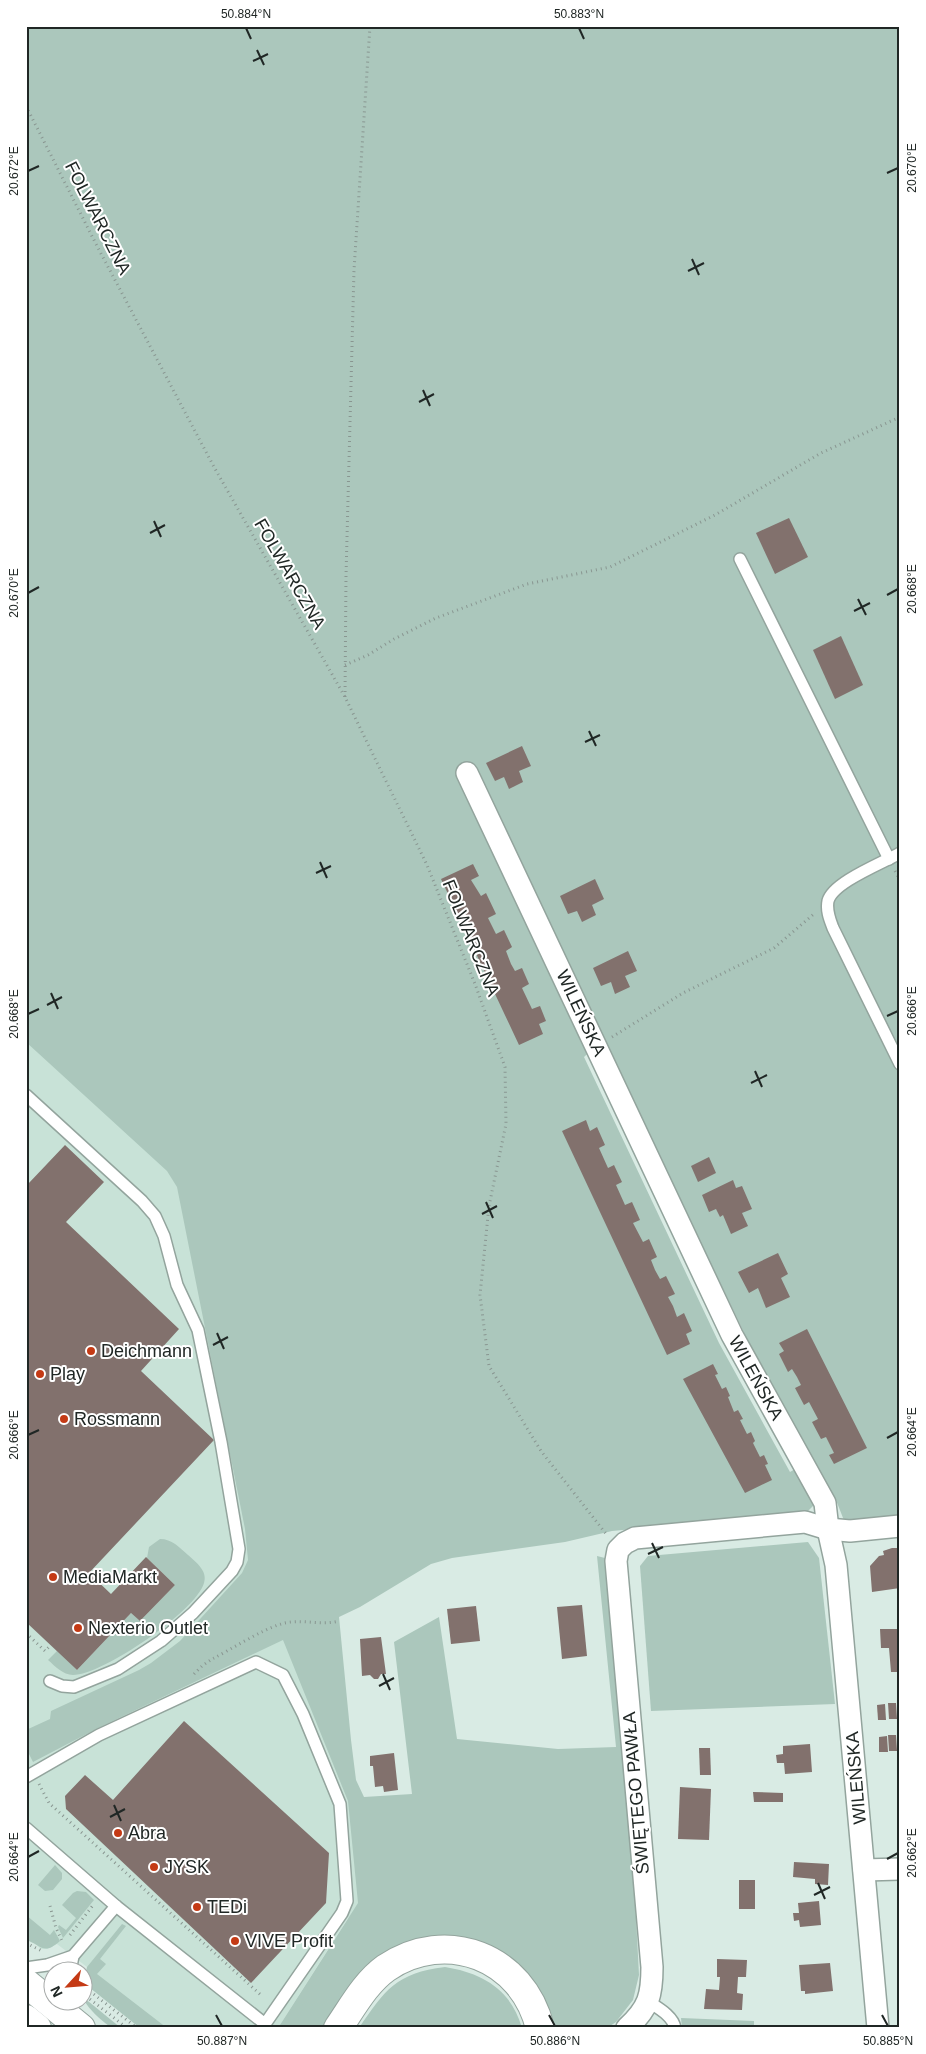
<svg xmlns="http://www.w3.org/2000/svg" width="926" height="2054" font-family="Arial,sans-serif">
<style>
.built{fill:#c8e2d7}
.green{fill:#abc7bc}
.building{fill:#82716d}
.lines{fill:none;stroke-linecap:round;stroke-linejoin:round}
.lane-casing{stroke:#93a49d;stroke-width:14}
.street-casing{stroke:#93a49d;stroke-width:24}
.primary-casing{stroke:#93a49d;stroke-width:30}
.path{stroke:#899691;stroke-width:3;stroke-dasharray:1 4;stroke-linecap:butt}
.lane{stroke:#fff;stroke-width:11}
.street{stroke:#fff;stroke-width:21}
.primary{stroke:#fff;stroke-width:28}
.ticks{fill:none;stroke:#202725;stroke-width:2}
.poi-dot{fill:#c43a15;stroke:#fff;stroke-width:2}
.labels{text-anchor:middle;dominant-baseline:central;stroke-width:4;stroke-linejoin:round;paint-order:stroke}
.street-label{font-size:18px;fill:#202725;stroke:#fff}
.poi-label{font-size:18px;fill:#202725;stroke:#fff;text-anchor:start}
.neatline{fill:none;stroke:#202725;stroke-width:2}
.ticks-label{font-size:12px;text-anchor:middle;fill:#202725}
</style>
<rect width="100%" height="100%" fill="#d9ebe4"/>
<polygon class="built" points="26,987 184,1140 356,1801 367,1907 348,1918 278,2028 140,2028 84,1983 87,1967 57,1944 47,1949 41,1949 33,1942 26,1940"/>
<g class="green">
<path d="M 26,26 L 900,26 L 900,1522 L 845,1523 L 836,1500 L 749,1343 L 603,1039 L 584,1057 L 719,1343 L 790,1472 L 797,1468 L 814,1505 L 806,1513 L 796,1514 L 612,1531 L 565,1542 L 452,1558 L 431,1564 L 360,1607 L 339,1617 L 351,1740 L 356,1780 L 364,1797 L 412,1794 L 394,1642 L 439,1617 L 457,1739 L 558,1749 L 616,1747 L 597,1556 L 605,1558 L 632,1841 L 639,1975 L 633,2000 L 616,2022 L 607,2028 L 558,2028 C 544,2010 539,1986 523,1969 C 484,1926 412,1928 370,1964 C 350,1981 336,2006 322,2028 L 278,2028 L 358,1903 L 348,1801 L 283,1640 L 100,1727 L 33,1762 L 26,1748 L 26,1730 L 50,1719 L 51,1711 L 139,1670 L 151,1663 L 180,1641 L 242,1573 L 248,1560 L 245,1529 L 177,1187 L 167,1171 L 26,1042 Z"/>
<path d="M 160,1539 C 172,1539 179,1547 188,1555 C 196,1562 208,1571 204,1583 C 196,1611 103,1675 73,1675 C 63,1675 55,1666 48,1660 L 57,1651 L 77,1670 L 131,1613 L 140,1621 L 175,1585 L 147,1558 L 149,1547 Z"/>
<polygon points="808,1542 819,1558 835,1704 651,1711 640,1566 648,1556"/>
<polygon points="55,1865 62,1873 62,1879 53,1890 45,1891 38,1885"/>
<polygon points="77,1891 86,1892 94,1900 63,1938 58,1927 59,1925 66,1930 76,1918 62,1905 73,1893"/>
<path d="M 26,1915 L 50,1935 L 54,1930 L 60,1941 C 43,1956 42,1945 26,1940 Z"/>
<polygon points="122,1924 126,1926 100,1959 106,1964 97,1974 167,2028 140,2028 84,1983 87,1967"/>
<path d="M 445,1967 C 482,1973 511,1989 522,2028 L 359,2028 C 385,1990 396,1973 445,1967 Z"/>
<path d="M 83,1997 L 121,2028 C 119,2028 116,2028 113,2028 C 105,2025 84,2005 83,1997 Z"/>
<polygon points="681,2018 754,2021 754,2028 682,2028"/>
</g>
<g class="building">
<polygon points="789,518 808,557 775,574 756,533"/>
<polygon points="841,636 863,685 835,699 813,650"/>
<polygon points="522,746 531,766 519,771 523,782 509,789 504,777 495,781 486,763"/>
<polygon points="473,864 479,876 471,880 481,896 486,893 496,914 488,918 496,934 504,930 512,947 506,951 511,964 515,971 522,968 529,984 522,988 532,1009 540,1006 546,1021 539,1024 543,1034 519,1045 441,879"/>
<polygon points="595,879 604,899 592,905 596,915 582,922 577,911 568,914 560,896"/>
<polygon points="628,951 637,971 625,976 630,987 615,994 611,982 601,986 593,968"/>
<polygon points="586,1120 590,1131 597,1127 605,1145 599,1148 608,1168 614,1165 622,1182 616,1185 625,1205 632,1202 640,1220 633,1223 643,1242 649,1239 657,1257 651,1260 655,1270 660,1279 666,1276 675,1294 668,1297 673,1306 677,1317 684,1313 692,1331 686,1334 690,1344 667,1355 562,1131"/>
<polygon points="65,1145 104,1182 66,1222 179,1329 141,1371 214,1440 89,1573 111,1594 146,1557 175,1585 140,1621 131,1613 77,1670 26,1622 26,1183 28,1184"/>
<polygon points="709,1157 716,1173 698,1182 691,1166"/>
<polygon points="733,1180 736,1188 742,1186 752,1209 742,1213 748,1226 731,1234 723,1215 720,1217 716,1209 709,1212 702,1195"/>
<polygon points="778,1253 788,1274 781,1278 790,1297 766,1308 758,1288 749,1293 738,1272"/>
<polygon points="807,1329 867,1448 834,1464 829,1455 834,1453 826,1437 821,1439 812,1422 818,1419 809,1402 804,1405 795,1388 801,1385 797,1377 792,1369 788,1372 779,1354 784,1351 779,1343"/>
<polygon points="713,1364 718,1374 715,1375 722,1389 726,1387 730,1396 728,1397 734,1412 738,1410 743,1419 740,1420 747,1434 751,1432 755,1441 753,1443 760,1457 764,1455 768,1464 765,1465 772,1480 745,1493 683,1379"/>
<polygon points="892,1548 900,1548 900,1588 872,1592 870,1566 879,1556 884,1555 883,1551"/>
<polygon points="582,1605 587,1656 562,1659 557,1607"/>
<polygon points="476,1606 480,1641 451,1644 447,1609"/>
<polygon points="880,1629 900,1629 900,1672 891,1672 889,1648 881,1648"/>
<polygon points="381,1637 386,1674 381,1674 378,1679 374,1679 370,1675 362,1676 360,1639"/>
<polygon points="888,1703 896,1703 897,1719 889,1719"/>
<polygon points="885,1704 886,1720 878,1720 877,1705"/>
<polygon points="184,1721 329,1853 326,1903 251,1983 66,1809 65,1796 85,1775 113,1800"/>
<polygon points="888,1735 896,1735 897,1751 889,1751"/>
<polygon points="887,1736 888,1752 879,1752 879,1737"/>
<polygon points="810,1744 812,1772 785,1774 784,1763 777,1763 776,1755 783,1754 783,1746"/>
<polygon points="699,1748 710,1748 711,1775 700,1775"/>
<polygon points="394,1753 398,1790 384,1792 383,1786 375,1787 373,1766 370,1766 370,1756"/>
<polygon points="680,1787 711,1789 709,1840 678,1839"/>
<polygon points="753,1792 783,1793 783,1802 754,1802"/>
<polygon points="794,1862 829,1864 828,1885 815,1884 815,1879 793,1877"/>
<rect x="739" y="1880" width="16" height="29"/>
<polygon points="819,1901 821,1925 800,1927 799,1920 794,1921 793,1913 799,1913 798,1903"/>
<polygon points="717,1959 747,1960 746,1977 738,1977 737,1993 743,1994 742,2010 704,2009 706,1989 719,1990 720,1977 717,1977"/>
<polygon points="830,1963 833,1991 805,1994 805,1991 801,1991 799,1965"/>
</g>
<g class="lines">
<defs>
<g id="lane">
<polyline points="740,559 889,859"/>
<path d="M 900,853 C 883,863 833,882 828,901 C 826,911 830,920 833,928 L 900,1064"/>
<polyline points="26,1095 142,1201 155,1216 164,1236 177,1285 198,1330 221,1442 239,1549 237,1562 232,1571 193,1613 161,1641 118,1669 74,1687 62,1686 50,1681"/>
<polyline points="26,1777 99,1735 256,1662 283,1675 303,1714 340,1804 347,1901 342,1913 265,2024 116,1906 26,1828"/>
<polyline points="26,1968 47,1965 73,1956 116,1906"/>
<polyline points="70,1972 73,1956"/>
<path d="M 649,2002 C 658,2008 673,2016 675,2028"/>
</g>
<g id="street">
<polyline points="467,773 732,1335 825,1503 828,1529 836,1565 878,2028"/>
<polyline points="864,1870 900,1869"/>
<path d="M 627,2028 C 649,2008 652,1995 652,1967 L 616,1561 L 618,1550 L 625,1543 L 635,1538 L 805,1522 L 828,1529 L 850,1531 L 900,1526"/>
</g>
<g id="primary">
<polyline points="26,1983 81,2028"/>
<polyline points="26,2019 37,2028"/>
<path d="M 338,2028 C 352,2008 365,1983 386,1968 C 446,1927 523,1957 540,2028"/>
</g>
</defs>
<use href="#lane" class="lane-casing"/>
<use href="#street" class="street-casing"/>
<use href="#primary" class="primary-casing"/>
<g class="path">
<polyline points="26,106 97,246 214,467 345,697 427,865 475,984 505,1067 506,1124 489,1206 480,1295 489,1366 541,1451 607,1535"/>
<polyline points="345,665 368,655 394,639 436,618 527,584 610,567 715,515 821,453 900,417"/>
<polyline points="345,697 346,576 354,270 370,26"/>
<polyline points="895,871 900,880"/>
<polyline points="612,1037 683,993 774,948 815,913"/>
<polyline points="26,1633 45,1651 51,1645"/>
<path d="M 194,1674 L 202,1666 L 212,1659 C 232,1649 261,1630 281,1624 C 300,1618 320,1626 339,1621"/>
<polyline points="39,1784 49,1803 262,1996"/>
<polyline points="50,1906 56,1928 63,1943"/>
<polyline points="70,1935 94,1904"/>
<polyline points="26,1943 42,1951"/>
<polyline points="82,1985 137,2028"/>
<polyline points="82,1993 127,2028"/>
</g>
<use href="#lane" class="lane"/>
<use href="#street" class="street"/>
<use href="#primary" class="primary"/>
</g>
<path class="ticks" d="M 246,28 L 251,39M 579,28 L 584,39M 257,50 L 264,65M 253,61 L 268,54M 28,171 L 39,166M 887,173 L 898,168M 692,259 L 699,275M 688,271 L 704,263M 423,390 L 430,406M 419,402 L 434,394M 154,521 L 161,537M 150,533 L 165,525M 28,593 L 39,587M 887,595 L 898,589M 858,599 L 866,615M 854,611 L 870,603M 589,731 L 596,746M 585,742 L 600,735M 320,862 L 327,878M 316,873 L 331,866M 51,993 L 58,1009M 47,1005 L 62,997M 28,1014 L 39,1009M 887,1016 L 898,1011M 755,1071 L 762,1087M 751,1083 L 767,1075M 486,1202 L 493,1218M 482,1214 L 497,1206M 217,1333 L 224,1349M 213,1345 L 228,1337M 28,1435 L 39,1430M 887,1438 L 898,1432M 652,1543 L 659,1558M 648,1554 L 663,1547M 383,1674 L 390,1690M 379,1686 L 394,1678M 114,1805 L 121,1821M 110,1817 L 125,1809M 28,1857 L 39,1851M 887,1859 L 898,1853M 818,1883 L 825,1899M 814,1895 L 830,1887M 216,2015 L 222,2026M 549,2015 L 555,2026M 882,2015 L 888,2026"/>
<g class="poi-dot">
<circle cx="91" cy="1351" r="5"/>
<circle cx="40" cy="1374" r="5"/>
<circle cx="64" cy="1419" r="5"/>
<circle cx="53" cy="1577" r="5"/>
<circle cx="78" cy="1628" r="5"/>
<circle cx="118" cy="1833" r="5"/>
<circle cx="154" cy="1867" r="5"/>
<circle cx="197" cy="1907" r="5"/>
<circle cx="235" cy="1941" r="5"/>
</g>
<g class="labels">
<g class="street-label">
<text transform="translate(98 218) rotate(63)">FOLWARCZNA</text>
<text transform="translate(290 574) rotate(60)">FOLWARCZNA</text>
<text transform="translate(471 938) rotate(68)">FOLWARCZNA</text>
<text transform="translate(581 1013) rotate(65)">WILEŃSKA</text>
<text transform="translate(756 1378) rotate(61)">WILEŃSKA</text>
<text transform="translate(856 1778) rotate(-95)">WILEŃSKA</text>
<text transform="translate(636 1793) rotate(-95)">ŚWIĘTEGO PAWŁA</text>
</g>
<g class="poi-label">
<text x="101" y="1351">Deichmann</text>
<text x="50" y="1374">Play</text>
<text x="74" y="1419">Rossmann</text>
<text x="63" y="1577">MediaMarkt</text>
<text x="88" y="1628">Nexterio Outlet</text>
<text x="128" y="1833">Abra</text>
<text x="164" y="1867">JYSK</text>
<text x="207" y="1907">TEDi</text>
<text x="245" y="1941">VIVE Profit</text>
</g>
</g>
<rect width="926" height="2054" fill="none" stroke="#ffffff" stroke-width="55"/>
<g transform="translate(68 1986) rotate(244)"><circle r="24" fill="#ffffff" stroke="#a6a9a8"/>
<path d="M0-4L9 19L0 12L-9 19Z" fill="#c43a15"/>
<text y="-8" font-size="14" font-weight="bold" text-anchor="middle" fill="#202725">N</text>
</g>
<rect x="28" y="28" width="870" height="1998" class="neatline"/>
<g class="ticks-label">
<text x="246" y="18">50.884°N</text>
<text x="579" y="18">50.883°N</text>
<text transform="translate(912 168) rotate(-90)" y="4">20.670°E</text>
<text transform="translate(14 171) rotate(-90)" y="4">20.672°E</text>
<text transform="translate(912 589) rotate(-90)" y="4">20.668°E</text>
<text transform="translate(14 593) rotate(-90)" y="4">20.670°E</text>
<text transform="translate(912 1011) rotate(-90)" y="4">20.666°E</text>
<text transform="translate(14 1014) rotate(-90)" y="4">20.668°E</text>
<text transform="translate(912 1432) rotate(-90)" y="4">20.664°E</text>
<text transform="translate(14 1435) rotate(-90)" y="4">20.666°E</text>
<text transform="translate(912 1853) rotate(-90)" y="4">20.662°E</text>
<text transform="translate(14 1857) rotate(-90)" y="4">20.664°E</text>
<text x="222" y="2045">50.887°N</text>
<text x="555" y="2045">50.886°N</text>
<text x="888" y="2045">50.885°N</text>
</g>
</svg>
